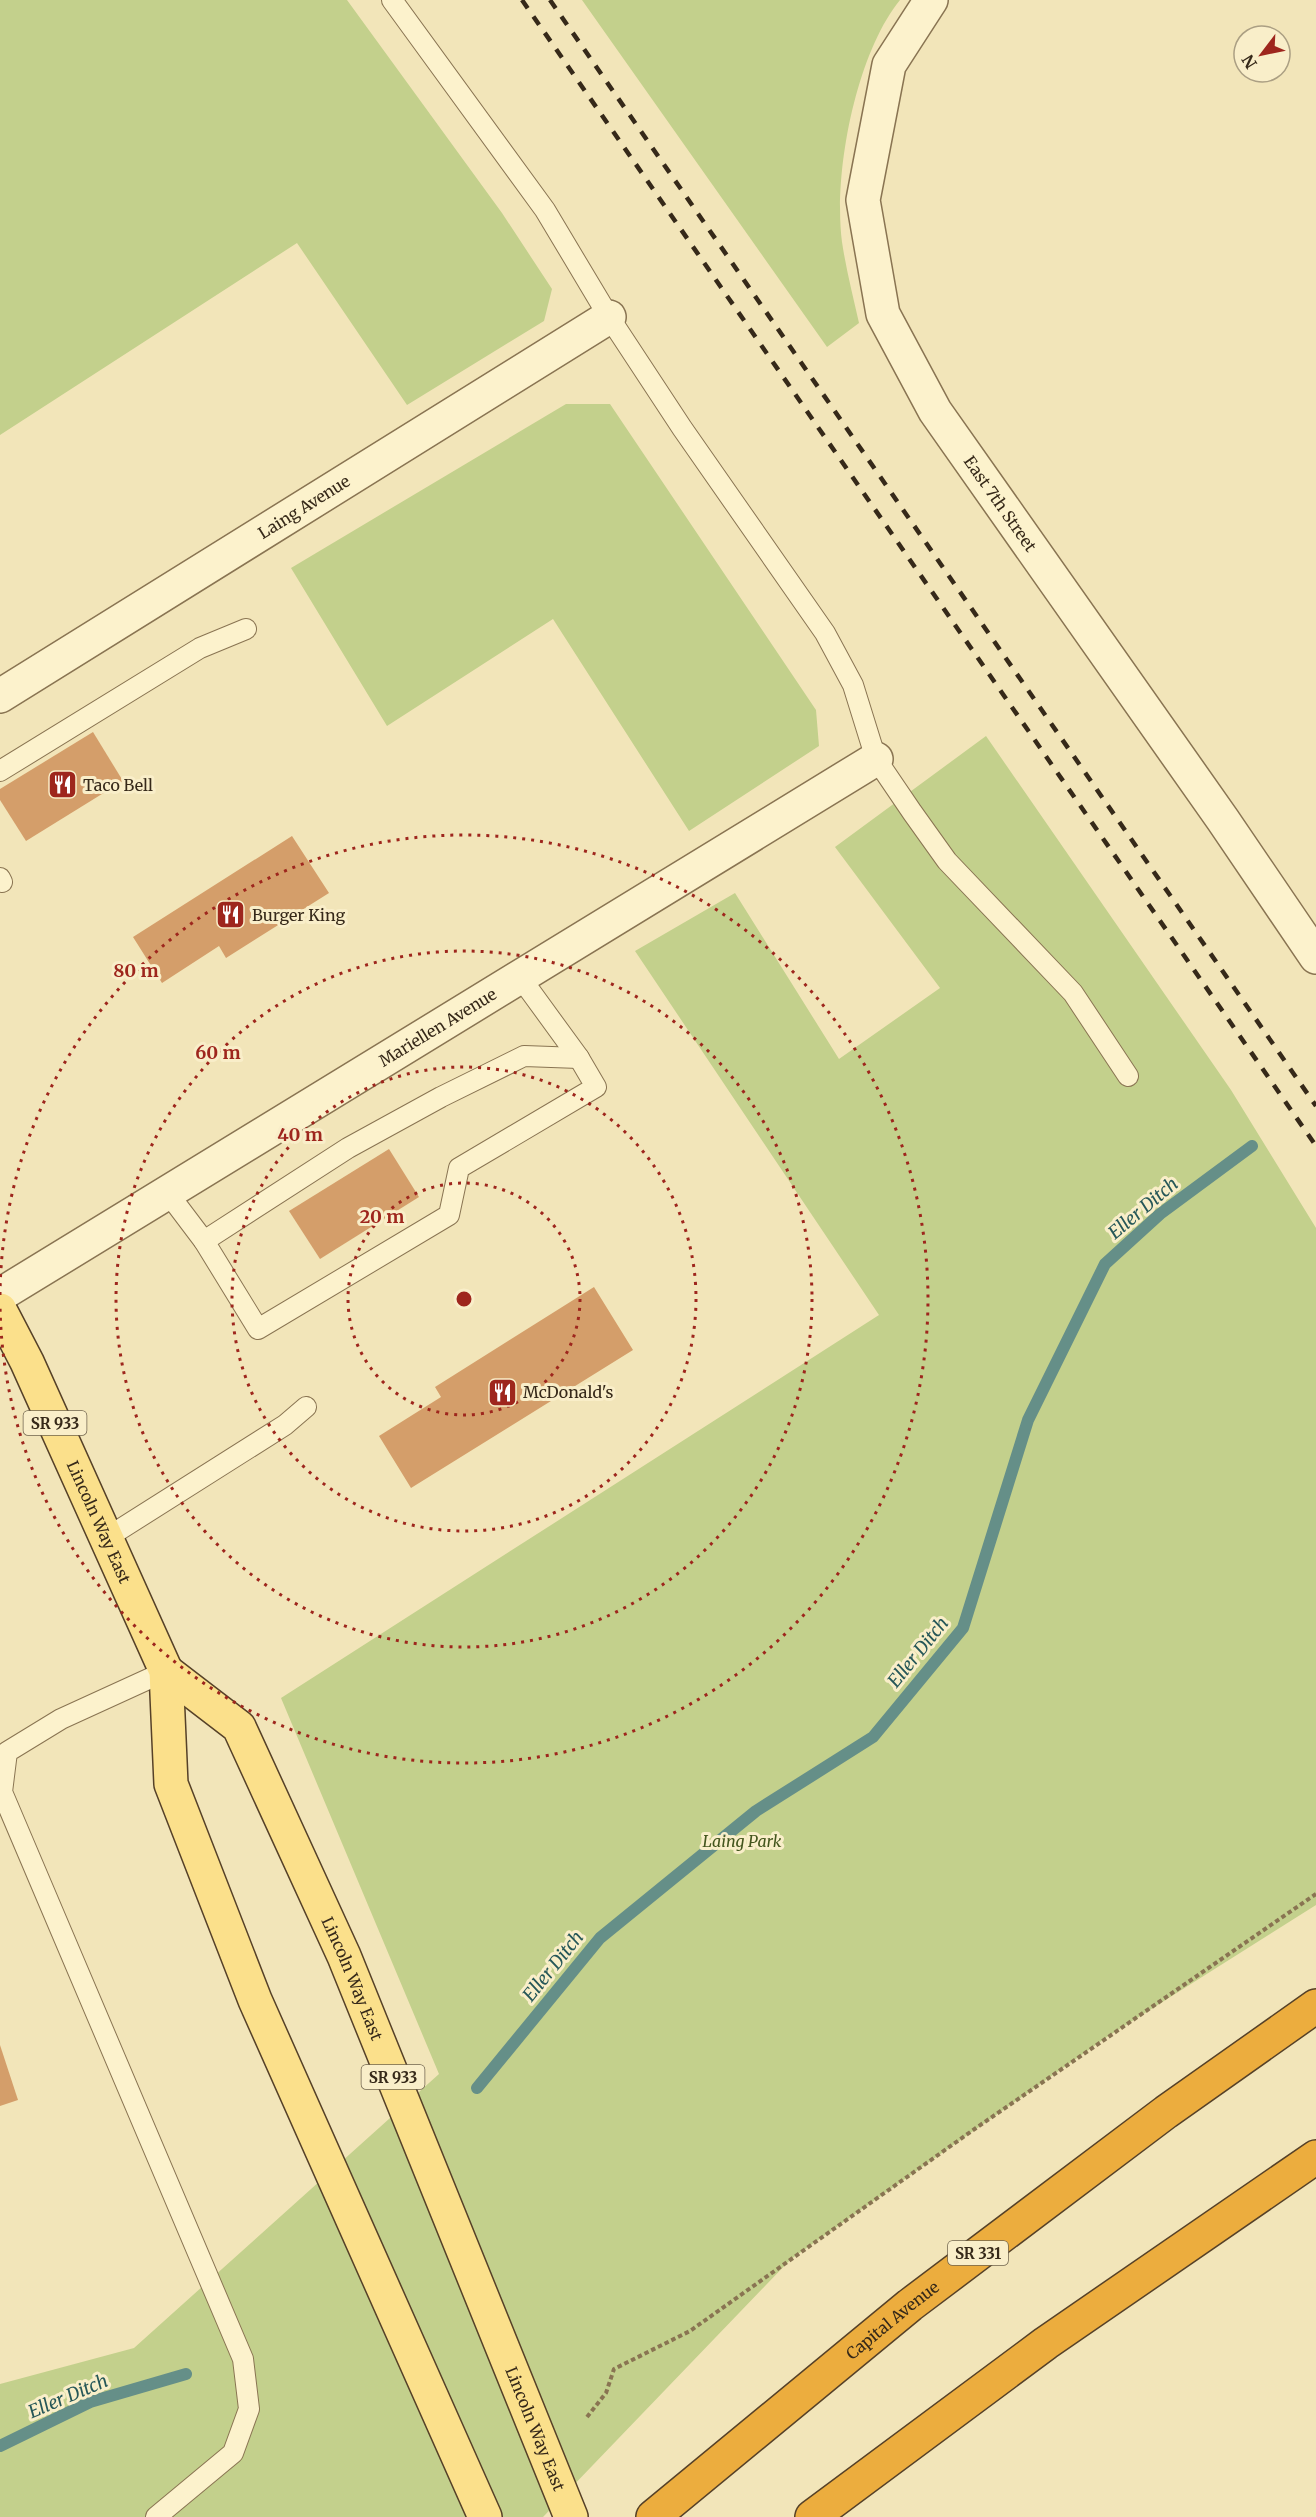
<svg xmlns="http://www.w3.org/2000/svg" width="1316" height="2517" font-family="Merriweather,serif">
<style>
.green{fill:#c3d08c}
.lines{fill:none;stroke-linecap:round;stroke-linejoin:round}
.stream{stroke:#658f88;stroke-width:12}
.building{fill:#d49e6a}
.lane-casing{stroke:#897452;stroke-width:22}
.street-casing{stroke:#897452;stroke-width:36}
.primary-casing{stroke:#564128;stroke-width:36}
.highway-casing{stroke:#564128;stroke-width:36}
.path{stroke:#897452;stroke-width:4;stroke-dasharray:4.5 3;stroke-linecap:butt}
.lane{stroke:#fcf2cc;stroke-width:20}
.street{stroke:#fcf2cc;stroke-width:33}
.primary{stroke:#fbe08b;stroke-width:33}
.highway{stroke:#ecad3e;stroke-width:33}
.rail{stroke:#362919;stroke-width:4.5;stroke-dasharray:10 10;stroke-linecap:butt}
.ring{fill:none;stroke:#9e261d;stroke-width:3;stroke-dasharray:3 6}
.labels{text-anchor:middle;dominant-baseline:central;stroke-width:6;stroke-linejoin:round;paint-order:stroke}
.shield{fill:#f9eec9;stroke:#70644e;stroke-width:1.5}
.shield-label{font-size:15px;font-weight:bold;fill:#362919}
.street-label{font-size:16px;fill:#362919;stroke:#f9eec9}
.poi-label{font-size:16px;fill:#362919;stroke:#f9eec9;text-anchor:start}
.park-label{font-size:16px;font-style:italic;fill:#43551d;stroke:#f9eec9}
.water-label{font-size:18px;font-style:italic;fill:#265758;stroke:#f9eec9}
.centre{fill:#9e261d;stroke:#f9eec9;stroke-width:3}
.ring-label{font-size:18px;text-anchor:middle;font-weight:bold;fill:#9e261d;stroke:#f9eec9;stroke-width:6;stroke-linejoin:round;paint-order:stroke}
</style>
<rect width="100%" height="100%" fill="#f2e5b9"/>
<g class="green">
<polygon points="0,0 347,0 502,213 552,289 544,321 407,405 297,243 0,435"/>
<path d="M 582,0 L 900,0 C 856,54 833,173 842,242 C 846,269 853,296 859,323 L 827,347 Z"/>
<polygon points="566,404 610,404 816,710 819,746 689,831 553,619 387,726 291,568"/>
<polygon points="986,736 1231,1090 1316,1228 1316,1905 1107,2037 791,2259 543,2517 0,2517 0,2384 134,2348 439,2074 281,1698 879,1315 635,951 735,893 839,1059 940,988 835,847"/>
</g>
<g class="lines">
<g class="stream">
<polyline points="477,2088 600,1938 756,1811 873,1737 963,1628 1028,1420 1105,1264 1160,1214 1252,1146"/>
<polyline points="0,2446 90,2402 186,2374"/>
</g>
</g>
<g class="building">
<polygon points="93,732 123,781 26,841 0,800 0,789"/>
<polygon points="292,836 329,893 226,958 219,946 162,983 133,937"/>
<polygon points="389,1149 419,1197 320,1259 289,1211"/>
<polygon points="594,1287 633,1350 411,1488 379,1436 441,1397 435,1387"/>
<polygon points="0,2045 18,2100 0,2106"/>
</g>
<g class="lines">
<defs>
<g id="lane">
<polyline points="392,0 545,210 609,317 682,428 825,633 853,685 876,759 912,812 947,861 1073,993 1128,1076"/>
<polyline points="0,771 200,648 246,629"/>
<polyline points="0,878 2,882"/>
<polyline points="167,1192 204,1241 258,1329 449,1215 459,1168 596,1087 579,1058 520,977"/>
<polyline points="204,1241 348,1148 441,1097 524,1056 579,1058"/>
<polyline points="108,1537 285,1425 306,1407"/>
<polyline points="156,2517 233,2453 249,2409 243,2359 2,1792 7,1752 61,1719 166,1671"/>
</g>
<g id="street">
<path id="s1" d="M 931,0 L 889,65 L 863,200 L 883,314 L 935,411 L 1223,820 L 1316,957"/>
<path id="s2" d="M 0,696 L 609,317"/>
<path id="s3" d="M 0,1295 L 876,759"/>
</g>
<g id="primary">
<path id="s4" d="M 0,1310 L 27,1362 L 166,1671 L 171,1784 L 255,2000 L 485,2517"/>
<path id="s5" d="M 166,1671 L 239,1727 L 344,1956 L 571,2517"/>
</g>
<g id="highway">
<path id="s6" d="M 653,2517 L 910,2305 L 1166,2112 L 1316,2006"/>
<polyline points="812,2517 1046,2343 1316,2157"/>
</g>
</defs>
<use href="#lane" class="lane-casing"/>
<use href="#street" class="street-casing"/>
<use href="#primary" class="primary-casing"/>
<use href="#highway" class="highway-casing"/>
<polyline class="path" points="587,2417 606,2393 614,2369 690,2331 976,2128 1316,1894"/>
<use href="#lane" class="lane"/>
<use href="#street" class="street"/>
<use href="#primary" class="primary"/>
<use href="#highway" class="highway"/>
<g class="rail">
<polyline points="522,0 1316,1146"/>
<polyline points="550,0 1316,1106"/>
</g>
</g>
<g class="ring">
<circle cx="464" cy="1299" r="116"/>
<circle cx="464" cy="1299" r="232"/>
<circle cx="464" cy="1299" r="348"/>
<path d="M0 1295A464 464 0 1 1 0 1303"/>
</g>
<defs>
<symbol id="restaurant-square" viewBox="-11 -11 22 22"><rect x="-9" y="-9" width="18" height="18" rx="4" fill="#9e261d" stroke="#f9eec9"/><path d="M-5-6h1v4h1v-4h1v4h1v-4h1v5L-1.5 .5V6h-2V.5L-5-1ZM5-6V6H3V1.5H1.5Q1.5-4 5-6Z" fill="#fff"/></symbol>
</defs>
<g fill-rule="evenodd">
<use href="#restaurant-square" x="46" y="768" width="33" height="33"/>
<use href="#restaurant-square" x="214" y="898" width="33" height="33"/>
<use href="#restaurant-square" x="486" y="1376" width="33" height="33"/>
</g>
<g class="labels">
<g class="shield">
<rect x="23.5" y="1411" width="63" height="24" rx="4.5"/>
<rect x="361.5" y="2065" width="63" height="24" rx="4.5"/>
<rect x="948" y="2241" width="60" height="24" rx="4.5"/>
</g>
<g class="shield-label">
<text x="55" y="1423">SR 933</text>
<text x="393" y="2077">SR 933</text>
<text x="978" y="2253">SR 331</text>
</g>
<g class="street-label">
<text stroke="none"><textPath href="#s1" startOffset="554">East 7th Street</textPath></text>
<text stroke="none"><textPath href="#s2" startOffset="358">Laing Avenue</textPath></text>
<text stroke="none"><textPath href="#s3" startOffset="513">Mariellen Avenue</textPath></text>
<text stroke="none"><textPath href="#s4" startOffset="234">Lincoln Way East</textPath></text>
<text stroke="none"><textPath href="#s5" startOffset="368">Lincoln Way East</textPath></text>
<text stroke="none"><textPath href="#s6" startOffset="310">Capital Avenue</textPath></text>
<text stroke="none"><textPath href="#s5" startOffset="854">Lincoln Way East</textPath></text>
</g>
<g class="poi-label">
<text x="83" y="785">Taco Bell</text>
<text x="252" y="915">Burger King</text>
<text x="523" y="1392">McDonald's</text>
</g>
<g class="park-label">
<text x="742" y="1841">Laing Park</text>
</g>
<g class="water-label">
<text transform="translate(1143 1208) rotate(-40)">Eller Ditch</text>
<text transform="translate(918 1652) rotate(-51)">Eller Ditch</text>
<text transform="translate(553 1966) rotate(-51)">Eller Ditch</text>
<text transform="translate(68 2396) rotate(-23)">Eller Ditch</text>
</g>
</g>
<circle cx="464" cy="1299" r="9" class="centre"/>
<g class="ring-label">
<text x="136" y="977">80 m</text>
<text x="218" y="1059">60 m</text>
<text x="300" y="1141">40 m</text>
<text x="382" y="1223">20 m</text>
</g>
<g transform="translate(1262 54) rotate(238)"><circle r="28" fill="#f9eec9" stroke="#ab9f83" stroke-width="1.5"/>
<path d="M0-4.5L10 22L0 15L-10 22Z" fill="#9e261d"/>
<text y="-9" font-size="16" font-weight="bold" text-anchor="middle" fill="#362919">N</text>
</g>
</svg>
